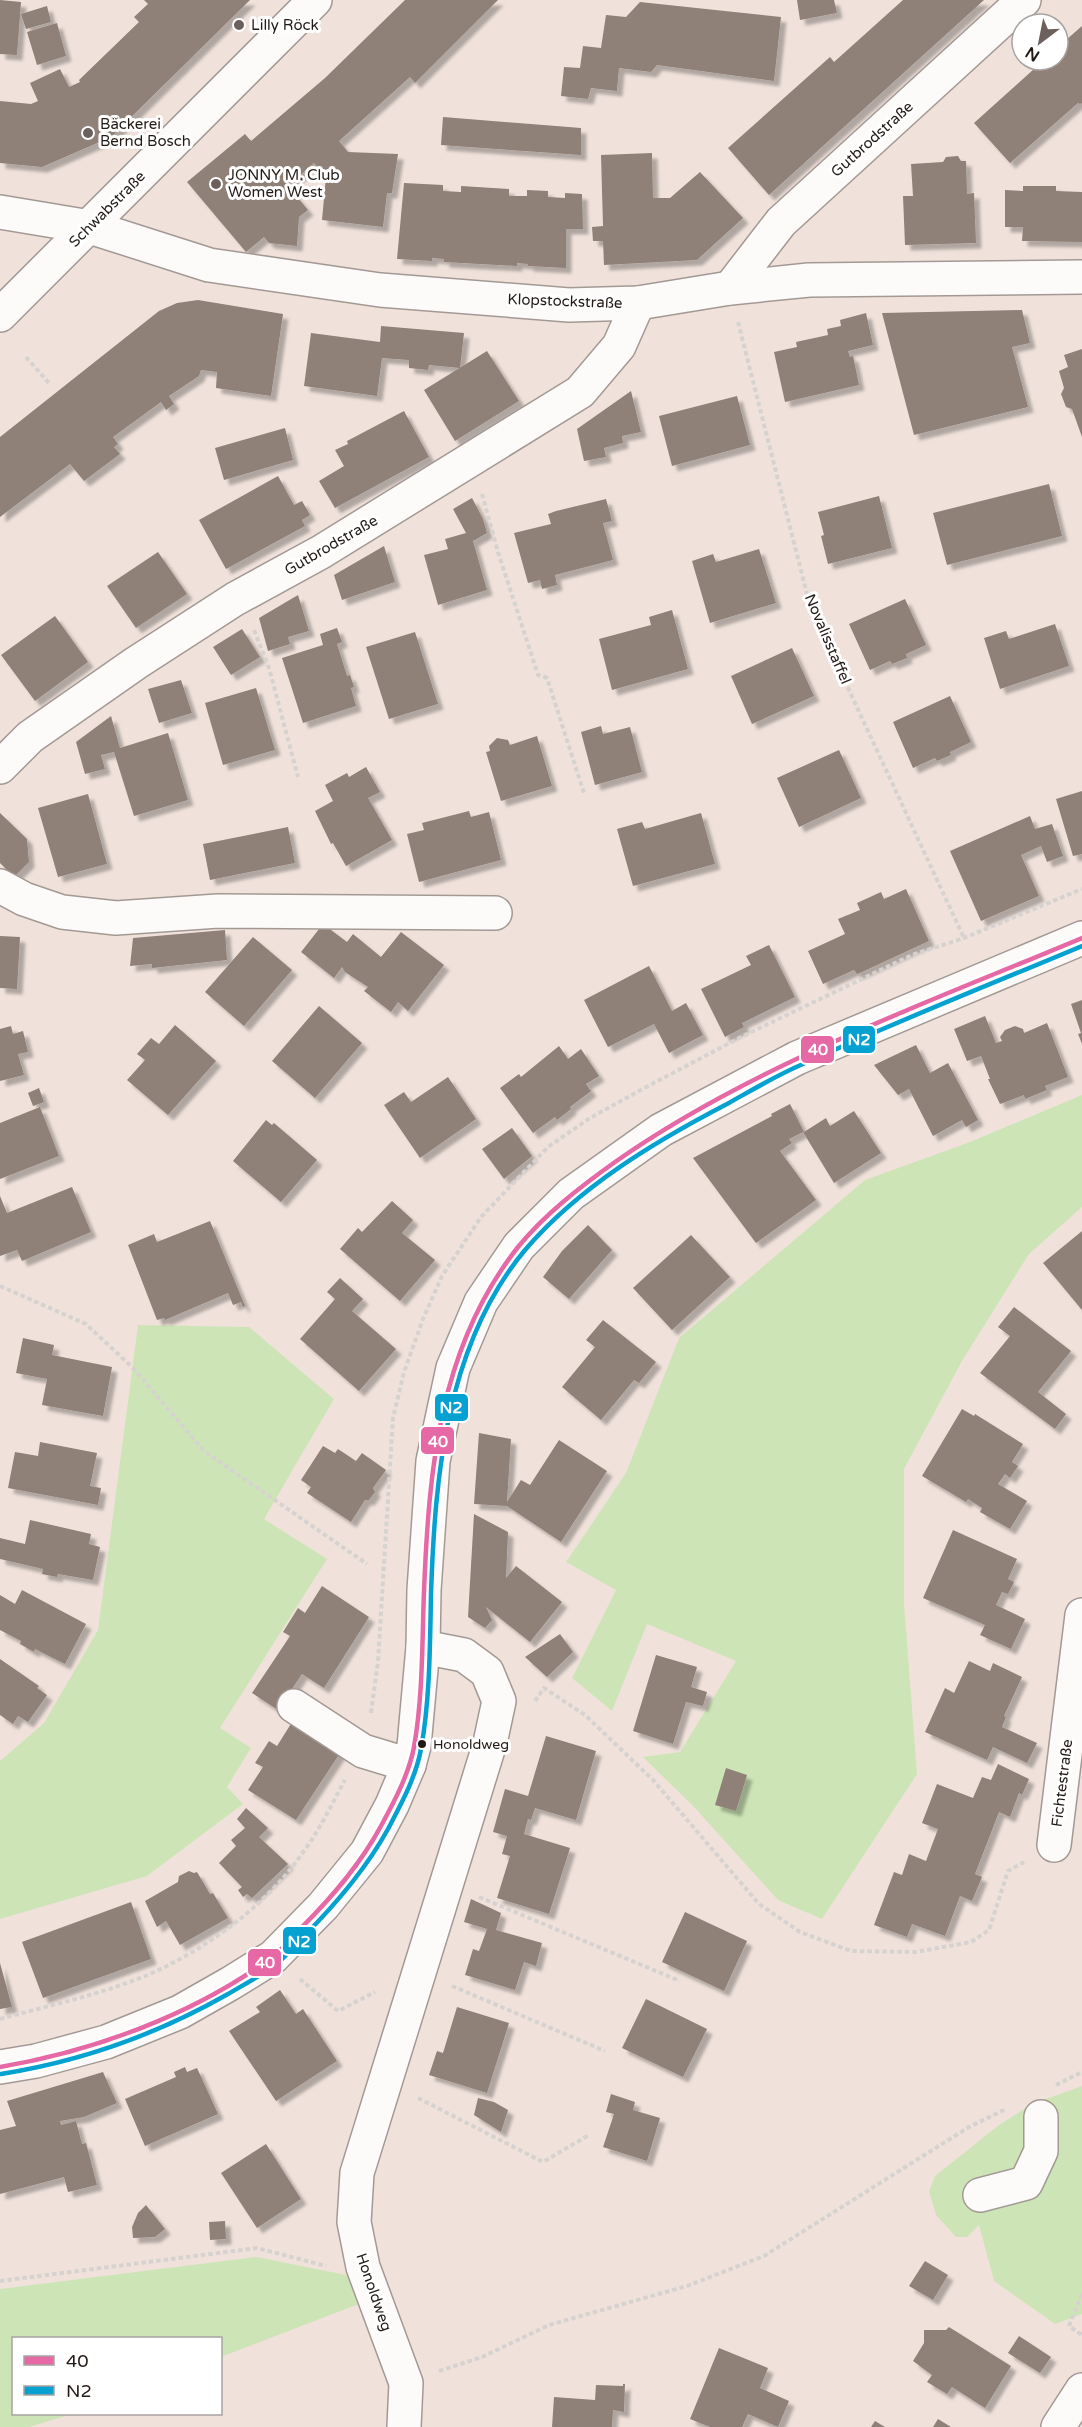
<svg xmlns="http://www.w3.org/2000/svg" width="1082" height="2427" font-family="'Varela Round',sans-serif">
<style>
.green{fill:#cde5b6}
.building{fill:#8f8078;filter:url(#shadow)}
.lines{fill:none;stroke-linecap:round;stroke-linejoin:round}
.minor-casing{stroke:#a39994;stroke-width:36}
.path{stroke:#d6d2d0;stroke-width:4;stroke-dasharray:4.5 3;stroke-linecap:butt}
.minor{stroke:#fdfbfa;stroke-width:33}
.bus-1-casing{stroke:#fff;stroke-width:9}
.bus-2-casing{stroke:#fff;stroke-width:9}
.bus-1{stroke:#e669a6;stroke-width:4.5}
.bus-2{stroke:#05a1d1;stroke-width:4.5}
.poi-dot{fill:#6b605b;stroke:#fff;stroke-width:2}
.bus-dot{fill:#231a16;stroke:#fff;stroke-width:2}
.labels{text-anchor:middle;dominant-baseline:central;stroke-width:6;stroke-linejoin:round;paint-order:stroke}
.bus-label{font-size:14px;fill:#231a16;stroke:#fff;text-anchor:start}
.poi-label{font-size:15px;fill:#231a16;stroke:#fff;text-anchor:start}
.street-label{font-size:15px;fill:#231a16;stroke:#fff}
.line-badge{stroke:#fff;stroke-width:2}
.badge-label{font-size:16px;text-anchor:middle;font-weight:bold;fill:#fff}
</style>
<defs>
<filter id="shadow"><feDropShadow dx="5.5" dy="5.5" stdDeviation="1.5" flood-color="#0004"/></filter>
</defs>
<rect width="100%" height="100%" fill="#f0e2db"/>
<g class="green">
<polygon points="1082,1095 1082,1207 1029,1254 962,1361 904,1469 904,1603 917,1774 822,1919 778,1900 695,1808 643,1757 680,1752 736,1661 647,1624 612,1711 572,1678 616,1590 566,1562 626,1473 679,1338 865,1180 970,1142"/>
<polygon points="138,1325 249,1327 334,1399 264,1519 327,1559 220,1728 251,1748 227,1787 243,1804 147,1876 0,1919 0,1761 44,1723 98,1630"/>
<polygon points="1082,2086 1082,2314 1055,2324 994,2281 979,2225 967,2237 956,2237 936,2215 929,2191 935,2176 999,2125 1032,2104"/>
<polygon points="257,2257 346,2275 364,2302 221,2357 220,2338 14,2338 14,2414 72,2414 29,2427 0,2427 0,2289"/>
</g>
<g class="building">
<polygon points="0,0 21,2 17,55 0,54"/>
<polygon points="144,0 250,0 111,137 42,167 0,163 0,101 31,104 38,101 30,83 60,69 69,87 80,82 79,80 139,22 134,17 148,4"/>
<polygon points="405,0 498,0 415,83 410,77 339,141 348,152 398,154 392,193 387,193 383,227 322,220 326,176 314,163 288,186 308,210 299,217 297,246 269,243 264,237 246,252 187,182 245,134 251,141 325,78"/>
<polygon points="797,0 834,0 837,13 800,20"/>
<polygon points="903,0 984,0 769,195 728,148 830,57 834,62"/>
<polygon points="640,2 781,17 774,81 657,65 651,72 619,68 617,91 591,88 588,99 561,96 564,67 580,68 583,46 601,48 606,15 626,17"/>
<polygon points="47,6 51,22 26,29 21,14"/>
<polygon points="57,23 66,56 37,65 27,32"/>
<polygon points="1082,26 1082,103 1080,104 1078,103 1010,163 974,123 1044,60 1058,60 1058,47"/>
<polygon points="443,117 581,128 581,155 441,145"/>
<polygon points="652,153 653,198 670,198 700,172 743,218 697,260 604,265 603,241 593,241 592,227 603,226 601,155"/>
<polygon points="958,156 961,161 966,161 967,194 974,193 976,243 905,245 903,196 913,196 911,164 943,162 946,157"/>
<polygon points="404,183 443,185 443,191 461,192 461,186 509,189 509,196 527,196 527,190 548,191 548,197 565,198 565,193 582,194 583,229 566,229 566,268 528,266 528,264 517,263 517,266 444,262 444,259 432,258 432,261 397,259"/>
<polygon points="1023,186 1056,186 1056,191 1082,192 1082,242 1022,241 1023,227 1005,227 1005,190 1023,191"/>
<polygon points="198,300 283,314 271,396 216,388 217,372 201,370 199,376 169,396 174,404 166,410 161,402 113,437 118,444 114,447 120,454 84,481 70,464 0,517 0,437 159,311 177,303"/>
<polygon points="1022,310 1030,343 1012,347 1028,407 914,435 882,313"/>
<polygon points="866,313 873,345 848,351 850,357 853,356 859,385 785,402 774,352 797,347 796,342 828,335 827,329 841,326 840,320"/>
<polygon points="381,326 464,333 460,368 429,365 428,370 409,368 409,360 382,358 377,396 304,386 311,333 380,342"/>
<polygon points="1082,349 1082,437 1072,409 1066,407 1061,394 1064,388 1059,371 1068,367 1064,355"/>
<polygon points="487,351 519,401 455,441 424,390"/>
<polygon points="631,391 641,432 622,436 623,443 604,448 606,457 584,461 577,429"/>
<polygon points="737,396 750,445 672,466 659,416"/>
<polygon points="404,411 429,457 335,508 319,481 344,466 335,450 348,444 347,441"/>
<polygon points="285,428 293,460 224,480 215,448"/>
<polygon points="278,476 294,505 302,501 310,515 302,520 305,526 226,569 199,520"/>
<polygon points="1049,484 1062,536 947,565 933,513"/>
<polygon points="879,496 892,548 828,564 821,536 824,535 818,512"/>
<polygon points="472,498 483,519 487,533 473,541 487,590 438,605 424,555 448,549 445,539 466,533 453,509"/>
<polygon points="606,499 612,521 603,523 613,560 555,575 557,585 542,589 540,580 528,583 514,533 551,524 548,514 556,511"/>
<polygon points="384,546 395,582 342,600 334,575"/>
<polygon points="759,549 776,603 710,623 692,561 713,554 716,562"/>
<polygon points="158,552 187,594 136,628 107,586"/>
<polygon points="298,595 309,631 288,637 290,644 268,651 259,618"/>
<polygon points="905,599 926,645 906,654 907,658 892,664 890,661 870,670 849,624"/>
<polygon points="672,610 688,669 612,690 599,639 651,625 649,617"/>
<polygon points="55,616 88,662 35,701 1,655"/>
<polygon points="1055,624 1069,666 1000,689 984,638 1006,631 1009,639"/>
<polygon points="337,628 342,642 337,644 347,676 350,675 354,687 351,688 356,706 303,723 282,658 323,645 320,634"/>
<polygon points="242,629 260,657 231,675 213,647"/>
<polygon points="415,632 438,704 389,719 366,647"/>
<polygon points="792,648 814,696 752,724 731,676"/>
<polygon points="181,680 192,713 159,723 148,689"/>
<polygon points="256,688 275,750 223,765 205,703"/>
<polygon points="950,696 971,742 950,752 951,755 937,761 935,758 913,768 893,722"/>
<polygon points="111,716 120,748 168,733 188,800 134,816 114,752 101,755 105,769 85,774 76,742"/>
<polygon points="601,726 603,734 630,727 642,772 595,785 581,732"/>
<polygon points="537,736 552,786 501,801 486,752 490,751 489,746 497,738 508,740 510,745"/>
<polygon points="839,750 861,798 799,827 777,778"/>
<polygon points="366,767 380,792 368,798 392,840 346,866 333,843 331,844 315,811 333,801 325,785 347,773 349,777"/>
<polygon points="1082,791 1082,854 1073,856 1056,799"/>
<polygon points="88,794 107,864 58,877 38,808"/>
<polygon points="469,811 471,817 489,812 501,860 419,882 407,834 424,830 422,823"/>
<polygon points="0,813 27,839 29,862 14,877 0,863"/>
<polygon points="701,813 715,864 633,886 617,829 642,822 645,829"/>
<polygon points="1030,816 1035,829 1052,824 1063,856 1047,862 1041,846 1021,855 1039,896 981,921 950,851"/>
<polygon points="288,827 295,863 210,880 203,844"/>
<polygon points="906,889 929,941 862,972 857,974 854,970 823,984 808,951 845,934 838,919 860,910 857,903 881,892 884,899"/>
<polygon points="323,924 347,942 353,934 381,957 401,932 444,965 408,1011 398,1002 391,1012 364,991 368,987 345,972 342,967 334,978 301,952"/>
<polygon points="225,930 227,960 152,968 152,964 130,966 133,938"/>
<polygon points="0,936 20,937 17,989 0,988"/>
<polygon points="253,937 292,970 244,1026 205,992"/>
<polygon points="769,945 795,997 742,1023 744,1027 725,1037 701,989 751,965 746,956"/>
<polygon points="649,966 672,1011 686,1003 703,1035 669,1053 654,1024 608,1047 584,1000"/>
<polygon points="1082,1000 1082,1044 1078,1034 1081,1033 1071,1004"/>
<polygon points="319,1006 362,1043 315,1098 272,1061"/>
<polygon points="985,1016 996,1043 1002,1041 1000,1037 1005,1030 1015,1026 1023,1029 1024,1033 1047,1023 1068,1077 1045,1086 1047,1090 1025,1099 1024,1095 1000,1104 988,1079 990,1079 981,1056 967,1061 954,1029"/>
<polygon points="175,1025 216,1061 168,1115 127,1080 145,1060 137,1054 151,1038 159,1044"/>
<polygon points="11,1026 13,1034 23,1031 28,1052 18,1054 24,1075 0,1081 0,1029"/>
<polygon points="916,1045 930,1073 948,1063 978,1120 966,1127 962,1120 933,1136 909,1089 898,1095 874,1065"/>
<polygon points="559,1046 568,1059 581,1049 599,1076 586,1084 591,1091 570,1107 571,1109 557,1120 555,1117 533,1133 500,1088 519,1074 521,1077"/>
<polygon points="448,1077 476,1119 420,1158 384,1105 404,1092 411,1102"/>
<polygon points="39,1088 44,1102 33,1106 28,1093"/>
<polygon points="790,1104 804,1132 826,1118 830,1126 854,1111 881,1153 834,1183 803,1132 789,1139 792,1143 780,1151 816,1200 756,1243 693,1158 772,1116 771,1114"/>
<polygon points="40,1107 59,1156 0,1179 0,1123"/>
<polygon points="266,1120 272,1125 274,1123 317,1160 281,1202 233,1161"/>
<polygon points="512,1128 532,1156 504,1179 482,1149"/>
<polygon points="72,1187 91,1232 22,1261 17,1250 0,1256 0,1196 7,1213"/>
<polygon points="392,1201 413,1220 402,1233 435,1260 400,1301 340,1249 358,1228 362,1232"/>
<polygon points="210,1221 245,1306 243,1307 241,1302 233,1305 228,1293 165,1320 164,1318 157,1320 128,1245 154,1234 157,1242"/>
<polygon points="588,1225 612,1250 569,1299 543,1277 562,1251"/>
<polygon points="1082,1231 1082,1310 1043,1263"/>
<polygon points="691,1235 730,1277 672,1330 633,1288"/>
<polygon points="340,1278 363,1299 352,1311 396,1349 359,1391 300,1339 335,1299 327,1292"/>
<polygon points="1014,1307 1071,1351 1038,1392 1066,1414 1055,1429 980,1373 1010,1336 998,1327"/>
<polygon points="603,1320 656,1362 639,1383 634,1380 601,1420 562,1387 595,1347 586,1340"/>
<polygon points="23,1338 54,1345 52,1355 112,1367 103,1416 42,1405 47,1379 16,1373"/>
<polygon points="962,1409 974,1416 975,1414 1023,1444 1012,1462 1018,1466 1010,1478 1005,1474 998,1484 1027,1501 1010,1529 980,1512 982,1508 968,1499 966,1502 922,1476"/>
<polygon points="479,1433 511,1439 507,1502 521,1480 530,1485 559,1440 607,1471 561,1542 507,1506 474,1504"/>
<polygon points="40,1442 97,1453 90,1486 101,1488 98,1505 8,1488 15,1452 38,1456"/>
<polygon points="323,1446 335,1453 338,1449 356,1461 362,1453 386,1470 373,1488 375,1492 369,1500 365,1500 351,1522 307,1493 311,1487 301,1480"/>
<polygon points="474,1514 508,1532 506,1578 516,1566 562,1602 530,1642 486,1607 492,1620 485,1628 468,1617"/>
<polygon points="30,1520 91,1534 89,1544 100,1547 93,1580 58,1574 57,1577 42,1574 43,1569 0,1559 0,1538 25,1544"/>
<polygon points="953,1530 1017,1559 1008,1579 1014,1582 1008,1594 1002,1592 996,1605 1025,1619 1011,1649 980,1635 985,1625 923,1598"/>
<polygon points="322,1586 369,1617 324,1688 302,1674 278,1710 252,1693 290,1636 283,1632 298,1608 305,1613"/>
<polygon points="22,1590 86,1624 65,1664 35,1649 34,1652 20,1644 21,1641 0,1630 0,1595 15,1604"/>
<polygon points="560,1634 573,1652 547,1677 525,1657"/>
<polygon points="656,1655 697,1667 691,1687 707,1692 703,1706 686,1702 673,1744 633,1731"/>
<polygon points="0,1659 39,1686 37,1688 47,1695 28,1722 18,1716 13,1724 0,1715"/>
<polygon points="969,1661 990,1671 993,1663 1022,1677 1004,1716 1006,1717 1002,1727 1037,1743 1027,1763 993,1747 987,1760 925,1732 945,1688 954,1693"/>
<polygon points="294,1719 342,1750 296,1820 248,1790 263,1767 255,1763 269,1741 277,1746"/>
<polygon points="546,1736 596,1751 576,1820 535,1808 531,1820 528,1819 524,1834 570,1848 549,1914 497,1898 510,1856 502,1854 507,1836 493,1832 505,1789 528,1796"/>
<polygon points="998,1764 1029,1779 1022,1795 1019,1793 1010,1817 999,1812 975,1874 982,1877 972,1901 960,1896 945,1936 912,1924 907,1937 874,1925 894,1872 902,1875 909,1854 926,1861 938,1829 922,1823 937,1784 973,1798 982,1777 991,1780"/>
<polygon points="726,1768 747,1775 736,1811 715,1805"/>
<polygon points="246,1808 268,1828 259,1837 288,1864 252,1898 247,1894 243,1897 238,1890 242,1887 219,1863 236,1846 231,1840 245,1828 237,1819"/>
<polygon points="189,1871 194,1873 197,1872 210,1894 213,1893 228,1918 180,1945 166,1921 157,1927 145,1901 178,1882 179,1876"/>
<polygon points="471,1899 501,1913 496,1930 542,1943 536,1966 524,1962 515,1990 465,1975 473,1949 479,1951 487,1929 464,1922"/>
<polygon points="131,1902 151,1959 43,1998 22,1942"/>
<polygon points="685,1912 747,1941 724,1991 662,1962"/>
<polygon points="0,1963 12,2007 0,2009"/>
<polygon points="280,1990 296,2014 303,2009 337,2061 276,2101 229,2031 260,2012 256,2007"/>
<polygon points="646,1999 707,2029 683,2077 622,2048"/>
<polygon points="457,2007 509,2023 487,2093 429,2075 437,2051 443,2053"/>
<polygon points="185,2067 187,2072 197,2068 218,2114 145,2146 125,2099 176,2077 174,2072"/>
<polygon points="103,2072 117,2103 84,2117 60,2121 61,2125 76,2121 82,2144 86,2143 97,2185 68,2192 64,2177 0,2194 0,2130 16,2126 7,2101"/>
<polygon points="611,2094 635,2102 633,2110 660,2118 647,2161 603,2147 614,2114 606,2112"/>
<polygon points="478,2098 494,2102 508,2110 501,2132 474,2115"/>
<polygon points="266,2144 301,2199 257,2228 221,2173"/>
<polygon points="146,2205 165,2229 155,2237 133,2238 132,2227 138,2213"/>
<polygon points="225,2221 226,2239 210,2240 209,2222"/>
<polygon points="925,2261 948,2275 933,2300 909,2286"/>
<polygon points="949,2327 1011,2366 985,2408 952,2387 947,2394 927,2382 932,2375 913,2361 924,2343 924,2330 946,2330"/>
<polygon points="1019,2336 1051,2357 1040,2373 1008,2353"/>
<polygon points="719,2348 768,2368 760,2388 789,2401 778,2427 748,2414 742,2427 710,2427 690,2419"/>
<polygon points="623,2384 625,2384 624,2412 613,2410 612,2427 552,2427 554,2397 595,2400 596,2385 623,2386"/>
<polygon points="938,2419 951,2427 933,2427"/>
<polygon points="875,2421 885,2427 871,2427"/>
</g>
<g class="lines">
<defs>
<g id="minor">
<polyline points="0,212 90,227 209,265 380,290 569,305 638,303 730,288 809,280 1082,277"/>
<polyline points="730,288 781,222 1024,0"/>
<polyline points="0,315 315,0"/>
<polyline points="0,767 30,737 136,663 235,599 321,552 580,392 619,346 638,303"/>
<polyline points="0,886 24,899 62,912 116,918 218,911 495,913"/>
<polyline points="294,1706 363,1751 409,1765"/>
<polyline points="1054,1845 1082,1615"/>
<polyline points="0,2067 36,2061 106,2042 180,2012 231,1983 273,1957 323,1906 367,1852 392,1805 409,1765 414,1746 423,1647 424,1590 433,1461 453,1368 481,1302 519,1246 571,1194 661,1130 797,1058 1082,938"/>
<polyline points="980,2195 1026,2183 1041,2151 1041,2117"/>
<polyline points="404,2427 406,2383 363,2267 354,2222 357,2173 490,1743 499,1701 487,1672 464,1655 423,1647"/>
<polyline points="1058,2427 1082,2390"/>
</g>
</defs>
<use href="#minor" class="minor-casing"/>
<g class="path">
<polyline points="738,322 810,606 964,938"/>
<polyline points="26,357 49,383"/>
<polyline points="482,494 498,552 538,675 547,678 584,793"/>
<polyline points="254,630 269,668 298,777"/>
<polyline points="0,1286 86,1324 133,1368 204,1451 367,1564"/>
<polyline points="535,1701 544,1688 585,1715 653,1780 759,1904 800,1932 851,1951 916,1952 971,1942 989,1930 1008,1871 1024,1862"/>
<polyline points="371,1713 378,1662 393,1418 404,1372 423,1319 442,1276 481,1217 548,1147 590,1118 650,1085 743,1036 912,955 964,938 1082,889"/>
<polyline points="479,1897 680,1981"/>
<polyline points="300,1979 338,2011 375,1992"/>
<polyline points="452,1986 605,2051"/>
<path d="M 0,2019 C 54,2004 114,1992 165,1967 C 218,1940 270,1901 304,1851 C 320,1829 332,1804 345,1780"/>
<polyline points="1056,2085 1082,2072"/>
<polyline points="418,2098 543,2162 589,2135"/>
<polyline points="0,2281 257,2248 326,2266"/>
<polyline points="1082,2294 1069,2326 1082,2335"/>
<polyline points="439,2371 482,2357 549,2325 687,2286 764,2256 969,2127 1006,2109"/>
</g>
<use href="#minor" class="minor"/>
<defs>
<path id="bus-1" d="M 0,2067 C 94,2051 193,2015 271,1958 C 282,1950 291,1938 301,1928 C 332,1897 360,1865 381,1826 C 394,1802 409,1774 414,1747 C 423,1696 422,1643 424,1591 C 429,1469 439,1347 518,1247 C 545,1214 580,1187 615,1162 C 755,1064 925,1004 1082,938"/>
<path id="bus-2" d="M 1,2074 C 83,2061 156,2035 228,1994 C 245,1984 264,1974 279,1962 C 288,1954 295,1945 303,1937 C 336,1904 366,1869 388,1829 C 401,1804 416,1777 421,1749 C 430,1700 430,1644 431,1594 C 435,1476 446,1345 525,1250 C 579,1187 654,1142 727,1104 C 752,1090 777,1075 803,1064 C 895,1022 989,985 1082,946"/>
</defs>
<use href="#bus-1" class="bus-1-casing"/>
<use href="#bus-2" class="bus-2-casing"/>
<use href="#bus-1" class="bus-1"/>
<use href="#bus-2" class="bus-2"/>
</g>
<g class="poi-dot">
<circle cx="239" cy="25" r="6"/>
<circle cx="88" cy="133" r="6"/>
<circle cx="216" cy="184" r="6"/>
</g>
<circle class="bus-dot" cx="422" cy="1744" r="5"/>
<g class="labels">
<g class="bus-label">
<text x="433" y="1744">Honoldweg</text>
</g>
<g class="poi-label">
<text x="251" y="25">Lilly Röck</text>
<text x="100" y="124">Bäckerei<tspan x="100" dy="17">Bernd Bosch</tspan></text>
<text x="228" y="175">JONNY M. Club<tspan x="228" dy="17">Women West</tspan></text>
</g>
<g class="street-label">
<text transform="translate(872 139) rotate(-42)">Gutbrodstraße</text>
<text transform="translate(107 209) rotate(-45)">Schwabstraße</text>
<text transform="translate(565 301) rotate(2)">Klopstockstraße</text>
<text transform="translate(331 545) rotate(-30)">Gutbrodstraße</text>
<text transform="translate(828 639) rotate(67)">Novalisstaffel</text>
<text transform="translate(1062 1783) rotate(-83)">Fichtestraße</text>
<text transform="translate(374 2292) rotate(71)">Honoldweg</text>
</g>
</g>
<g class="line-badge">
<rect x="842" y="1025" width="34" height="29" rx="6" fill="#05a1d1"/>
<rect x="800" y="1035" width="35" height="29" rx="6" fill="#e669a6"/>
<rect x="434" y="1393" width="35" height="29" rx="6" fill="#05a1d1"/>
<rect x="420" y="1426" width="35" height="29" rx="6" fill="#e669a6"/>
<rect x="282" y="1926" width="35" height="29" rx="6" fill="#05a1d1"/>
<rect x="247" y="1948" width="35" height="29" rx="6" fill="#e669a6"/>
</g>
<g class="badge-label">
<text x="859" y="1045">N2</text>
<text x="818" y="1055">40</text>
<text x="451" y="1413">N2</text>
<text x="438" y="1447">40</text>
<text x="299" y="1947">N2</text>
<text x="265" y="1968">40</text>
</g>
<rect x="12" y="2337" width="210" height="78" fill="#ffffff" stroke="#a7a3a2" stroke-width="1.5"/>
<rect x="24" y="2356" width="30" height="9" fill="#e669a6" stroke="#a7a3a2" stroke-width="1.5"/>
<text x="66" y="2367" font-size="18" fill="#231a16">40</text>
<rect x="24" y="2386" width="30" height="9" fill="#05a1d1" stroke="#a7a3a2" stroke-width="1.5"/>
<text x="66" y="2397" font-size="18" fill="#231a16">N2</text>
<g transform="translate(1040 42) rotate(212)"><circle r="28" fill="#ffffff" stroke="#a7a3a2" stroke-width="1.5"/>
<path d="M0-4.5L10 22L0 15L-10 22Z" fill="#6b605b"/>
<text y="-9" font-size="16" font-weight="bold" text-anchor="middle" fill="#231a16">N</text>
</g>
</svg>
